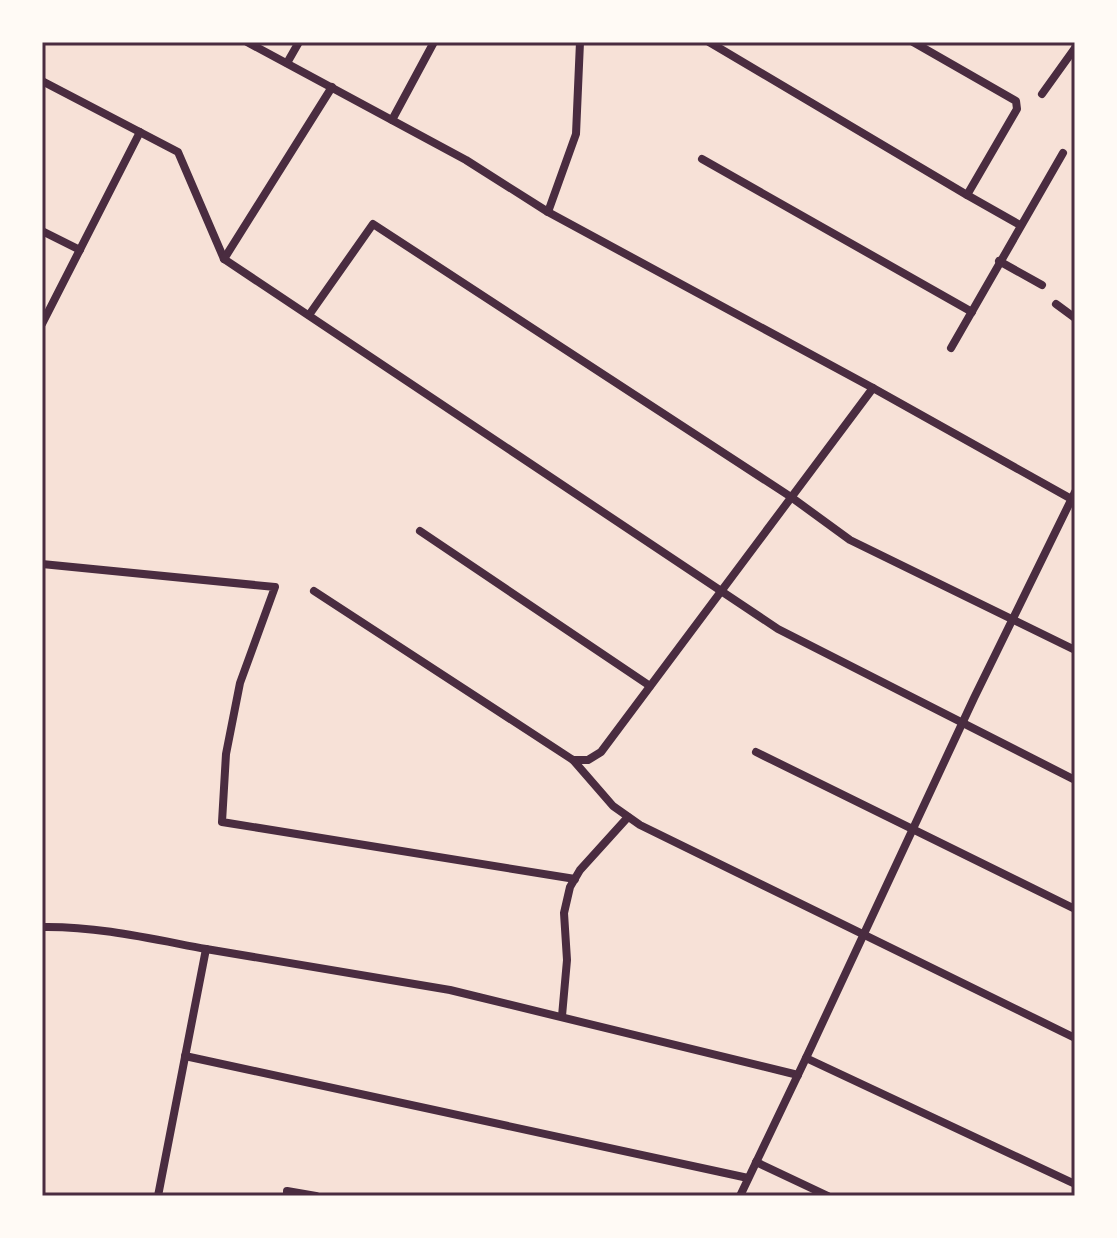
<svg xmlns="http://www.w3.org/2000/svg" width="1117" height="1238" font-family="Ubuntu,sans-serif">
<style>
.lines{fill:none;stroke-linecap:round;stroke-linejoin:round}
.minor{stroke:#4a2c40;stroke-width:8}
.neatline{fill:none;stroke:#4a2c40;stroke-width:3}
</style>
<rect width="100%" height="100%" fill="#f7e1d7"/>
<g class="lines">
<g class="minor">
<polyline points="247,42 466,160 548,212 873,388 1075,501"/>
<polyline points="709,42 967,195 1017,109 1016,101 913,42"/>
<polyline points="287,63 299,42"/>
<polyline points="42,81 178,152 224,259"/>
<polyline points="332,87 224,259 778,629 1075,780"/>
<polyline points="1042,94 1075,48"/>
<polyline points="392,120 434,42"/>
<polyline points="702,159 972,312"/>
<polyline points="967,195 1020,225"/>
<polyline points="548,212 576,134 580,42"/>
<polyline points="42,231 80,250"/>
<polyline points="999,261 1042,285"/>
<polyline points="1056,304 1075,318"/>
<polyline points="309,315 373,224 791,497 850,540 1075,650"/>
<polyline points="42,324 140,132"/>
<polyline points="951,348 1063,153"/>
<polyline points="420,531 650,686"/>
<polyline points="42,564 275,587 240,683 226,754 222,822 575,879"/>
<polyline points="314,591 573,760 588,760 601,752 873,388"/>
<polyline points="756,752 1075,909"/>
<polyline points="573,760 613,806 640,825 1075,1038"/>
<path d="M 42,927 C 97,926 152,939 206,949"/>
<polyline points="562,1016 567,960 564,913 570,887 580,870 628,817"/>
<polyline points="185,1056 748,1178"/>
<polyline points="806,1058 974,698 1075,492"/>
<polyline points="756,1162 828,1196"/>
<polyline points="158,1196 206,949 450,990 798,1075"/>
<polyline points="287,1196 287,1191 316,1196"/>
<polyline points="740,1196 806,1058 1075,1184"/>
</g>
</g>
<rect width="1117" height="1238" fill="none" stroke="#fffaf5" stroke-width="88"/>
<rect x="44" y="44" width="1029" height="1150" class="neatline"/>
</svg>
